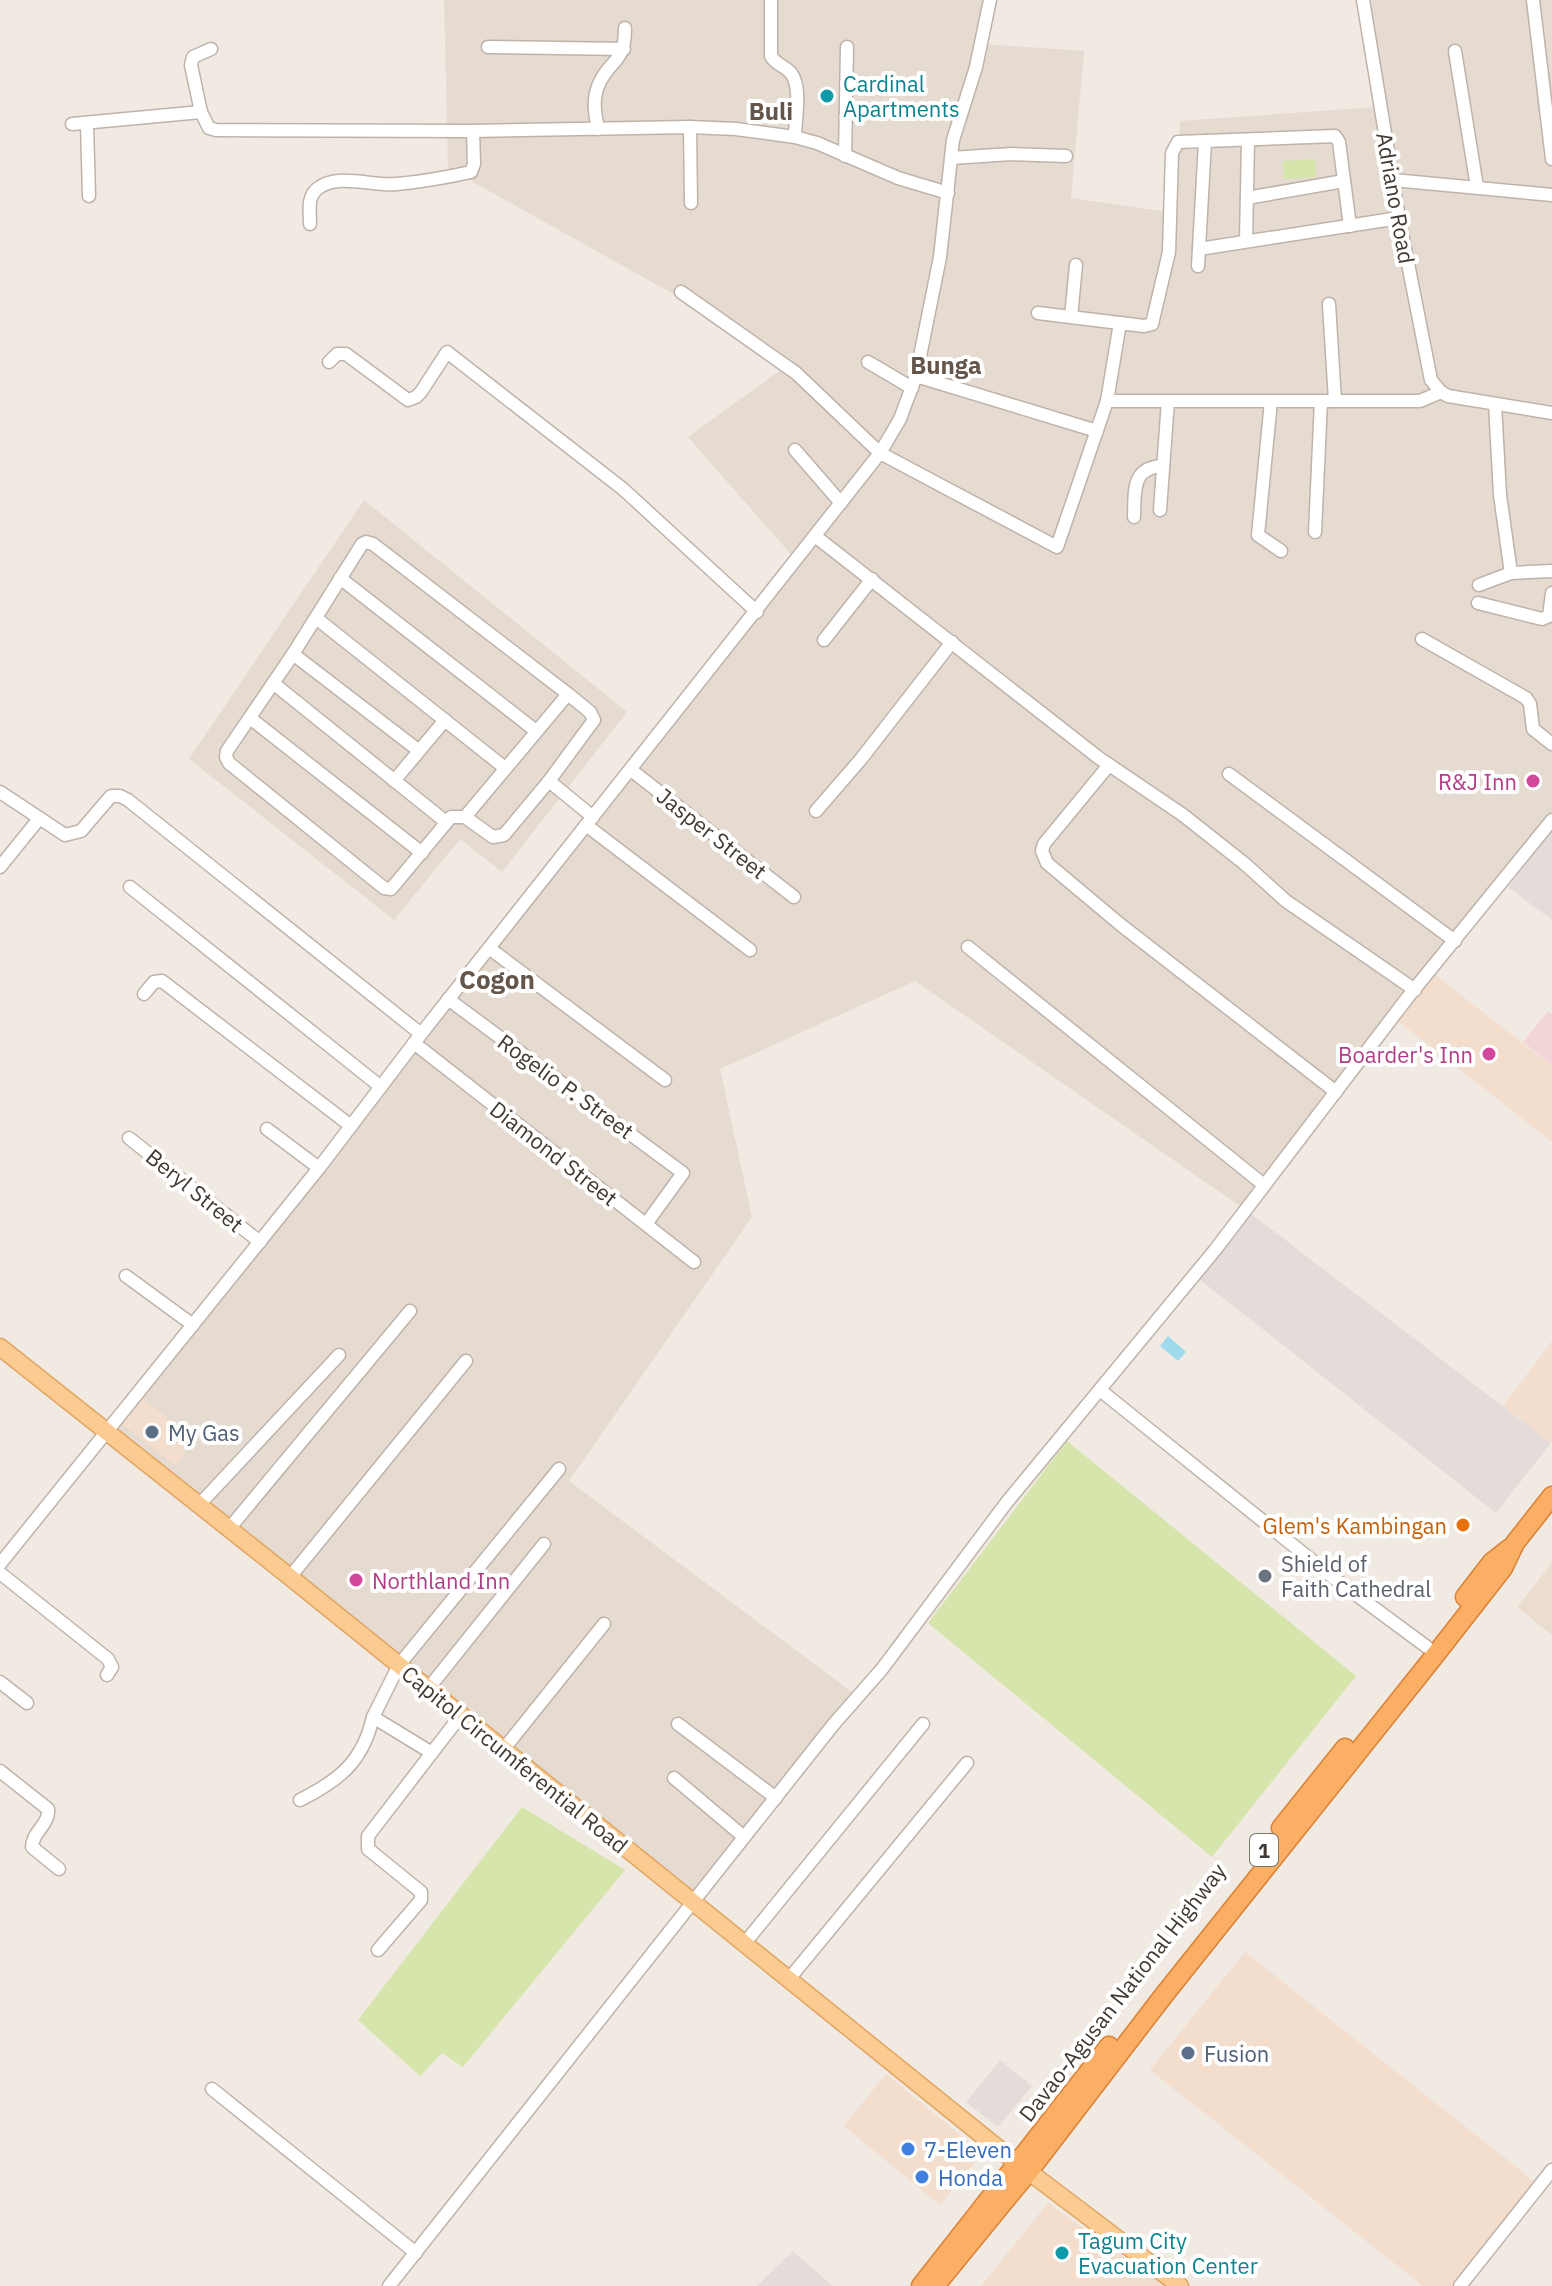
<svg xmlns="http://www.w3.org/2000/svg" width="1552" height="2286" font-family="'IBM Plex Sans',sans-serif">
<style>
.residential{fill:#e5dbd1}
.commercial{fill:#f3ddcd}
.industrial{fill:#e3dcd8}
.education{fill:#eaddcd}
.medical{fill:#f2d6d7}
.green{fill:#d5e5ac}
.water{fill:#9fdbed}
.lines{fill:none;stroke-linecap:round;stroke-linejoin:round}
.minor-casing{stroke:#bfb3a9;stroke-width:15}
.major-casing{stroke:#e0a562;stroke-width:19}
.highway-casing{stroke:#d98135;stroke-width:21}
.minor{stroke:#fff;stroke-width:12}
.major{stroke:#fbcb91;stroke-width:16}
.highway{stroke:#faaf65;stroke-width:18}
.culture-dot{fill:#0f9aa8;stroke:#fff;stroke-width:3}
.hotel-dot{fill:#d1479c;stroke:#fff;stroke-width:3}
.service-dot{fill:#5c6f8a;stroke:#fff;stroke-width:3}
.food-dot{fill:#e8710a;stroke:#fff;stroke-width:3}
.worship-dot{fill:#6b7280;stroke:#fff;stroke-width:3}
.shop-dot{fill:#3f7fe0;stroke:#fff;stroke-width:3}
.labels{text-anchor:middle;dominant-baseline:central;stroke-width:8;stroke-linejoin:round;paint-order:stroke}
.shield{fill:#fff;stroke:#7b7570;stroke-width:2}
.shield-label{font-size:20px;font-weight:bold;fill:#423a33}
.culture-label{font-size:22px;fill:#0d838f;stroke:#fff;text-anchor:start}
.street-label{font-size:22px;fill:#423a33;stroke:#fff}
.hotel-label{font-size:22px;fill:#b23c85;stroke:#fff;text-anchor:end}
.service-label{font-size:22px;fill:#4e5e75;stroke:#fff;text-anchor:start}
.food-label{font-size:22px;fill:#c56008;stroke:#fff;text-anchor:end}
.worship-label{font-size:22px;fill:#5b616d;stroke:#fff;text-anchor:start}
.shop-label{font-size:22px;fill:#366cbe;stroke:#fff;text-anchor:start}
.neighbourhood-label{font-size:24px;font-weight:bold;fill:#65564b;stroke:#fff}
.quarter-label{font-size:26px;font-weight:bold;fill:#65564b;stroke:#fff}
</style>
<rect width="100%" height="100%" fill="#f1eae3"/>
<g class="residential">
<polygon points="444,0 990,0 982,44 1084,51 1071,198 1176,213 1180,121 1376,107 1397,240 1363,0 1552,0 1552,818 1435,975 1250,1213 915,981 720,1069 752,1217 569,1481 860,1698 695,1899 103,1434 795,559 688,437 793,361 448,168"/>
<polygon points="364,500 627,712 502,872 460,839 394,920 189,759"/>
</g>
<g class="commercial">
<polygon points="1435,975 1552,1066 1552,1142 1398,1021"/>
<polygon points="1552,1341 1552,1442 1551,1443 1503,1406"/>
<polygon points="142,1398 195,1439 175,1465 122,1424"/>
<polygon points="1245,1952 1535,2182 1452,2286 1423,2286 1150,2070"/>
<polygon points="886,2074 982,2153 940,2205 844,2126"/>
<polygon points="1048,2203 1165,2286 981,2286"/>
</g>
<g class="industrial">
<polygon points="1552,830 1552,920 1508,887"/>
<polygon points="1250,1213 1551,1443 1496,1513 1199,1279"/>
<polygon points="1000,2060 1032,2086 998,2127 966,2102"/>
<polygon points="793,2251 833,2286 757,2286"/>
</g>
<polygon class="education" points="1552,1563 1552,1635 1517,1607"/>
<polygon class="medical" points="1548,1011 1552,1014 1552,1066 1523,1042"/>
<g class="green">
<polygon points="1315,159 1316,177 1284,179 1283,161"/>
<polygon points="1067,1441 1356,1676 1212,1857 928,1623"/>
<polygon points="522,1807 625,1870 463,2067 442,2053 420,2076 358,2020"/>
</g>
<polygon class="water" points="1168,1336 1186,1352 1178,1361 1160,1346"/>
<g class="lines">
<defs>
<g id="minor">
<path d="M 771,0 L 771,56 C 776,65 784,65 791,73 C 802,87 795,120 795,137"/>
<polyline points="1363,0 1399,218 1431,380 1441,392 1448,396 1552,413"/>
<polyline points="1533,0 1552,159"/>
<polyline points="488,47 624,49"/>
<polyline points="211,49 193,57 191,65 201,112 209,128 216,130 473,131 690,127 736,129 795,137 817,143 898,178 948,193"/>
<polyline points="1455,51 1477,187"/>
<polyline points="72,124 201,112"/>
<polyline points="87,124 89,196"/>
<polyline points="690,127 691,203"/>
<path d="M 598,129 C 595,114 592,99 599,84 C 610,58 625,65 625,28"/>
<polyline points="845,156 847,47"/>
<polyline points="951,158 1012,154 1066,156"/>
<polyline points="1393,180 1552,195"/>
<polyline points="1247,198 1344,181"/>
<path d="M 310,224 C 310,212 307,197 317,189 C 338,172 373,187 397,184 C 420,182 448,177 471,172 L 474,164 L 473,131"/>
<polyline points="1246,241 1248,141"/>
<polyline points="1199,249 1399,218"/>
<polyline points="1198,266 1205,142"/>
<polyline points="681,292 796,373 880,453 1057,547 1107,401 1120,323"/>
<polyline points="1329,304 1335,401"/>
<polyline points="1038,313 1144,326 1152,324 1169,252 1172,153 1178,142 1335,136 1339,142 1350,226"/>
<polyline points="1071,317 1076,265"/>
<polyline points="329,362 337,354 346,354 408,400 416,397 421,392 447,352 623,489 757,612"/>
<polyline points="868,362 912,388"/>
<polyline points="916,376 1097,431"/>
<polyline points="1107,401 1420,401 1441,392"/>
<polyline points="1271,401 1258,535 1281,551"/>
<polyline points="1495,404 1500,495 1511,573"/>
<polyline points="795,450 841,503"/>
<polyline points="1160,510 1168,401"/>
<path d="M 1134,517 C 1135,492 1131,467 1163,466"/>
<polyline points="1315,532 1321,401"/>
<polyline points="815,536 1099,758 1183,815 1245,864 1286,901 1415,990"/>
<polygon points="366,542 373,544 568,694 590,712 594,720 549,781 504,835 493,837 465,817 451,817 391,889 384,888 229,763 226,757 227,751 293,654 362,544"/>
<polyline points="340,578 536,731"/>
<polyline points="1479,585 1511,573 1552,571"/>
<polyline points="1478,603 1542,619 1549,616 1552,593"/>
<polyline points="316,618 505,768"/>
<polyline points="1422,639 1526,698 1530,704 1533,729 1552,744"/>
<polyline points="824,640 872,579"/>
<polyline points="293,654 418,750"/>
<polyline points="273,683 446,822"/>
<polyline points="250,718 422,853"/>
<polyline points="1109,765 1044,844 1042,851 1047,863 1121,925 1336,1092"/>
<polyline points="631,770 794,897"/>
<polyline points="1229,774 1455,941"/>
<polyline points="394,781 445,720"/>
<polyline points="549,781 593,817"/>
<polyline points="0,792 65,835 81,831 111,796 120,796 128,800 421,1034"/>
<polyline points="816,811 861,759 952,642"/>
<polyline points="465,817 568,694"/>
<polyline points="586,825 750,950"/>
<polyline points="0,867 38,820"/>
<polyline points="130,887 381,1087"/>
<polyline points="968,947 1264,1185"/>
<polyline points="489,948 665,1080"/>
<polyline points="144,994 154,982 162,981 351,1126"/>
<polyline points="448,999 683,1173 646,1224"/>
<polyline points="414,1043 694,1262"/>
<polyline points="267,1129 319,1168"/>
<polyline points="129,1138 260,1242"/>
<polyline points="126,1276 193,1325"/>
<polyline points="1100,1390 1335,1579 1427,1647"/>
<polyline points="198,1506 339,1355"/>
<polyline points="228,1530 410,1311"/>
<polyline points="0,1564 319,1168 421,1034 880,453 900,419 916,376 940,257 953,140 976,67 990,0"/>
<polyline points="0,1573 108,1659 112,1667 107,1675"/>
<polyline points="290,1577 466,1361"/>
<polyline points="0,1682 27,1703"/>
<polyline points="428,1689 544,1544"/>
<polyline points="373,1717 399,1665 559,1469"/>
<polyline points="678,1724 776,1798"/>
<polyline points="503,1750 604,1624"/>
<path d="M 0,1771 L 48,1809 C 50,1824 32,1832 32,1847 L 59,1869"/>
<polyline points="674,1778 744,1837"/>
<path d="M 300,1800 C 340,1780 363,1761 373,1717 L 432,1753"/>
<polyline points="744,1944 923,1724"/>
<polyline points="378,1950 421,1900 421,1892 368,1849 368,1836 461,1715"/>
<polyline points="789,1979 967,1763"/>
<polyline points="212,2089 416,2253"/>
<polyline points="389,2286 833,1725 882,1669 1007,1502 1215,1250 1408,997 1552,820"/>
<polyline points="1460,2286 1552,2170"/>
</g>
<polyline id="major" points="0,1347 290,1577 999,2149 1180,2286"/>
<g id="highway">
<polyline points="1465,1597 1492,1562 1510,1548"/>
<polyline points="1281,1828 1345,1748"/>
<polyline points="921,2286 1109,2046"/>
<polyline points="935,2286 1029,2171 1164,1995 1436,1654 1503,1568 1515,1543 1552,1496"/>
</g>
</defs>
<use href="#minor" class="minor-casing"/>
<use href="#major" class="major-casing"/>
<use href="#highway" class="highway-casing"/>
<use href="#minor" class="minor"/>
<use href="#major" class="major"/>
<use href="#highway" class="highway"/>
</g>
<g class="culture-dot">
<circle cx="827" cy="96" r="8"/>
<circle cx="1062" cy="2253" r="8"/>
</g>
<g class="hotel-dot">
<circle cx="1533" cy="781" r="8"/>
<circle cx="1489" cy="1054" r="8"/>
<circle cx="356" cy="1580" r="8"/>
</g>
<g class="service-dot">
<circle cx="152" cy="1432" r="8"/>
<circle cx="1188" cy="2053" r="8"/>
</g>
<circle class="food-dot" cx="1463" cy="1525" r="8"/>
<circle class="worship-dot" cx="1265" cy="1576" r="8"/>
<g class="shop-dot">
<circle cx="908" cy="2149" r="8"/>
<circle cx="922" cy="2177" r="8"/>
</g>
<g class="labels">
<rect class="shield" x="1250" y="1834" width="28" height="32" rx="6"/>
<g class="shield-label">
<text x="1264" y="1850">1</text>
</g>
<g class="culture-label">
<text x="843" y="83">Cardinal<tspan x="843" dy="25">Apartments</tspan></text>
<text x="1078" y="2240">Tagum City<tspan x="1078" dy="25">Evacuation Center</tspan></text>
</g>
<g class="street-label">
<text transform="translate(1396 198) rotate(80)">Adriano Road</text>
<text transform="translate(712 833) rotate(38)">Jasper Street</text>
<text transform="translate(566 1086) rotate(36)">Rogelio P. Street</text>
<text transform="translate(554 1153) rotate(38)">Diamond Street</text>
<text transform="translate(195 1190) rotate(39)">Beryl Street</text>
<text transform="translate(515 1759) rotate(39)">Capitol Circumferential Road</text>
<text transform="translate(1122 1992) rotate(-52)">Davao-Agusan National Highway</text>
</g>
<g class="hotel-label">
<text x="1517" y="781">R&amp;J Inn</text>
<text x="1473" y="1054">Boarder's Inn</text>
<text x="372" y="1580" text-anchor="start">Northland Inn</text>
</g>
<g class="service-label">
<text x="168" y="1432">My Gas</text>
<text x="1204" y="2053">Fusion</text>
</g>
<g class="food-label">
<text x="1447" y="1525">Glem's Kambingan</text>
</g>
<g class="worship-label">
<text x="1281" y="1563">Shield of<tspan x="1281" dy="25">Faith Cathedral</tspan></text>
</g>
<g class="shop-label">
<text x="924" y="2149">7-Eleven</text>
<text x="938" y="2177">Honda</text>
</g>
<g class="neighbourhood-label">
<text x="771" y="111">Buli</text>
<text x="946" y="365">Bunga</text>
</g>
<g class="quarter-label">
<text x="497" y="979">Cogon</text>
</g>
</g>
</svg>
